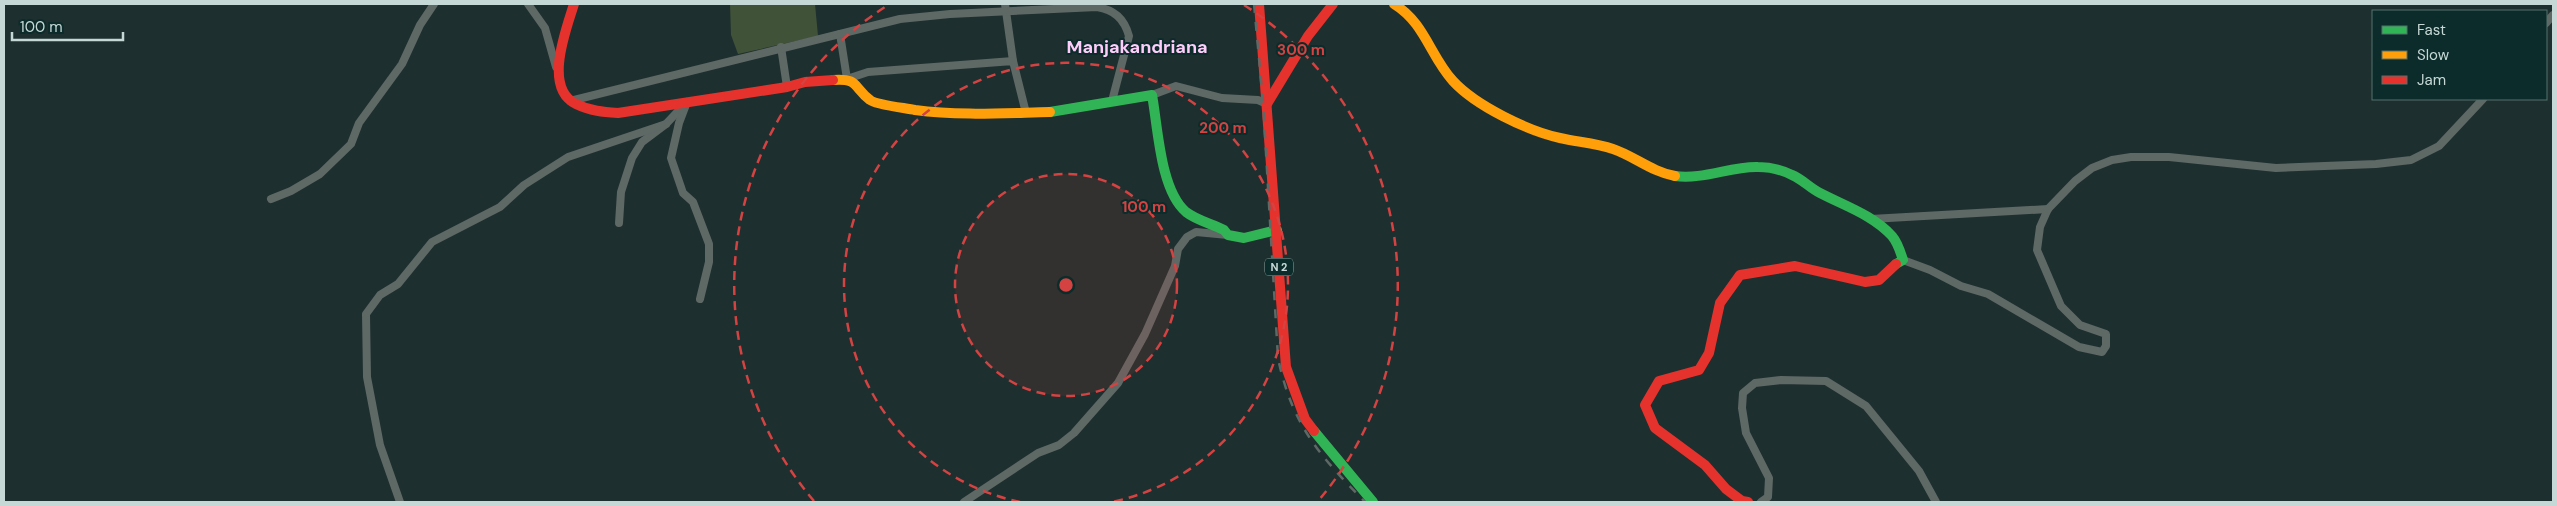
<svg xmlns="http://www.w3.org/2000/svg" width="2557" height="506" font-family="'DM Sans',sans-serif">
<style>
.garden{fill:#405238}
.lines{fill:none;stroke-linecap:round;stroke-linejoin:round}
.street{stroke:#5e6865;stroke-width:8}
.fast{stroke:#30b455;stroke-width:10}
.slow{stroke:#ff9f0a;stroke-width:10}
.jam{stroke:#e5322d;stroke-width:10}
.rail{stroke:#5e6865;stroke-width:2.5;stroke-dasharray:9 9;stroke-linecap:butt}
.ring{fill:none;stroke:#d44242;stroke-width:2.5;stroke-dasharray:9 6}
.labels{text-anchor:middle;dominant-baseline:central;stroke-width:4;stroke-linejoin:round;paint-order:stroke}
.shield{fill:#0b2c2a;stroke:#8ea4a2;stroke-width:1}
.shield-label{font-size:11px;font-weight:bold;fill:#c6d8d6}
.district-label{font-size:18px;font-weight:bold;fill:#ffcdfa;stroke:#0b2c2a}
.centre{fill:#d44242;stroke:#0b2c2a;stroke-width:2.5}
.ring-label{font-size:15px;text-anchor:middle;font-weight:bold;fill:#d44242;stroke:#0b2c2a;stroke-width:4;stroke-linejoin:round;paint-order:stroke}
</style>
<rect width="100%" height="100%" fill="#1d2f2e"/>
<polygon class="garden" points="730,4 815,4 818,36 738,54 731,35"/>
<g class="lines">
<g class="street">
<polyline points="528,4 545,28 556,67"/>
<polyline points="1005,4 1013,61"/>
<polyline points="2546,23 2553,15"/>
<polyline points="840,34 847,79 868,72 1013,61 1026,113"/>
<polyline points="781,47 787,87"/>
<polyline points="1152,95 1176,86 1222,98 1258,100 1267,104"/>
<path d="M 570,101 L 900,19 L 950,14 L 1097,7 C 1114,10 1124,18 1129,36 L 1112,101"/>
<polyline points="687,102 679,123 671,158 683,193 693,202 709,244 709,262 700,299"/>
<polyline points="271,199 291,191 320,174 351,144 359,123 402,64 420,25 434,4"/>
<polyline points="1871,219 2048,209"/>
<polyline points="619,223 621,192 632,158 642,142 666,124 683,106"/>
<polyline points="1903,260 1930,270 1961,286 1988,294 2079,347 2102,352 2106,346 2106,334 2080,325 2061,306 2037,250 2040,227 2048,209 2075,181 2092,168 2112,160 2131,157 2169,157 2276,168 2376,164 2411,160 2439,146 2483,99"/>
<polyline points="400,502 380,445 367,377 366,314 380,295 398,284 432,242 500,207 524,185 568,157 666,124"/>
<polyline points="964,502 1038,453 1059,445 1074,433 1118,383 1145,334 1175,266 1178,249 1187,237 1196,232 1228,235"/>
<polyline points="1761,502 1768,497 1769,478 1746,433 1742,408 1743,393 1755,383 1781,380 1826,381 1866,406 1919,471 1936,502"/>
</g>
<g class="fast">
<path d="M 1050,112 L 1152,95 C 1158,127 1160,190 1186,212 C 1196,220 1212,224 1224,230 L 1228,235 L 1244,238 L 1277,230"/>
<path d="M 1675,176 C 1703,180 1731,166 1758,167 C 1769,167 1782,170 1792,175 C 1802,179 1810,188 1820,193 C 1845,206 1873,215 1892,236 C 1898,243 1900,251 1903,260 L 1896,264"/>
<polyline points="1314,431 1373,502"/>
</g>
<g class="slow">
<path d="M 1394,4 C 1425,23 1430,56 1453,81 C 1476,106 1528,131 1560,138 C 1577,142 1596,143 1613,149 C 1634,156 1652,172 1675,176"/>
<path d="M 833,80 C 859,78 853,87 870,100 C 876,105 906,108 915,110 C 959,116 1005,113 1050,112"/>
</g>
<g class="jam">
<path d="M 574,4 C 566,30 543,88 576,104 C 590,111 604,112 618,113 L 787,87 L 805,82 L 833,80"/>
<polyline points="1259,4 1286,367 1305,419 1314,431"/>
<polyline points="1267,104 1308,36 1333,4"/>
<polyline points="1748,502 1742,501 1726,489 1705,465 1655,428 1645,405 1659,381 1699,370 1709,353 1720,303 1740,275 1795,266 1865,282 1879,280 1896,264"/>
</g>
<path class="rail" d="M 1254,4 L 1263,102 L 1278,358 C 1292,425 1319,455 1365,502"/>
</g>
<circle cx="1066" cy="285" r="111" fill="#d44242" fill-opacity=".12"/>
<g class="ring">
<circle cx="1066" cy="285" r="111"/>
<path d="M1020 502A222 222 0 1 1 1112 502"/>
<path d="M814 501A332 332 0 0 1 888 5M1244 5A332 332 0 0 1 1318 501"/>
</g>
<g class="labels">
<rect class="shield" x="1265" y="258.5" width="28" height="17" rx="4"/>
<g class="shield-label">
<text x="1279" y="267">N 2</text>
</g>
<g class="district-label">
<text x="1137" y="47">Manjakandriana</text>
</g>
</g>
<circle cx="1066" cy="285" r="8" class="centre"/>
<g class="ring-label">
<text x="1301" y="55">300 m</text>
<text x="1223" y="133">200 m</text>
<text x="1144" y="212">100 m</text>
</g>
<rect width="2557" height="506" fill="none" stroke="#c6d8d6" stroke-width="10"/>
<rect x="2372" y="10" width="175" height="90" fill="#0b2c2a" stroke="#56716f"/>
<rect x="2382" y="26" width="25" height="8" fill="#30b455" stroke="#56716f"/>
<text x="2417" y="35" font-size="15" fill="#c6d8d6">Fast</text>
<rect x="2382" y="51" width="25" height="8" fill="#ff9f0a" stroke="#56716f"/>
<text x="2417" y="60" font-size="15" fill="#c6d8d6">Slow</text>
<rect x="2382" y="76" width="25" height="8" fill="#e5322d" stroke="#56716f"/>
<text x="2417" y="85" font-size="15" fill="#c6d8d6">Jam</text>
<path d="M12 32v8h111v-8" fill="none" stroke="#c6d8d6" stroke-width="2.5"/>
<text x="20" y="32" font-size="15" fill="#c6d8d6" stroke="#0b2c2a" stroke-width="4" paint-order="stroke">100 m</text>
</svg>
